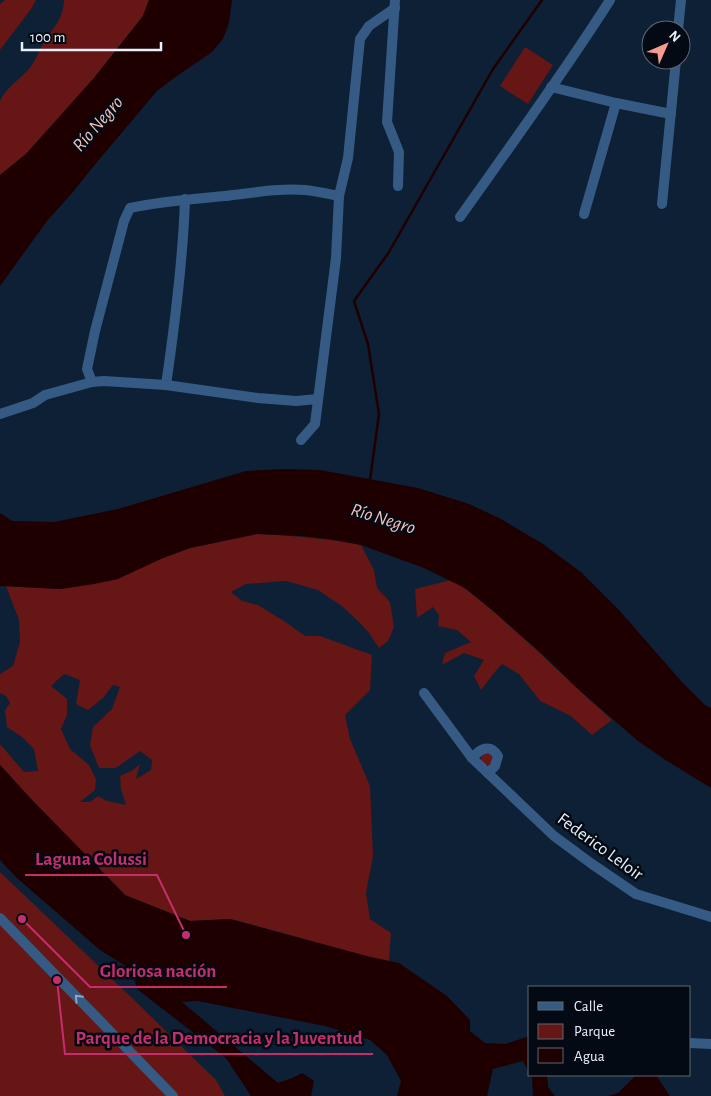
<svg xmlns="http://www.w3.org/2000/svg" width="711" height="1096" font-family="'Alegreya Sans',sans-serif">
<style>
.green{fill:#651615;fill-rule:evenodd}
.water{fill:#1e0000}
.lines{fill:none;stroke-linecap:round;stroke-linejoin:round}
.stream{stroke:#1e0000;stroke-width:2.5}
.minor{stroke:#355b85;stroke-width:10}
.oneway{stroke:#8ea6c1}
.labels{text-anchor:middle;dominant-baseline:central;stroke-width:5;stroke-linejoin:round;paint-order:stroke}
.street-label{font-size:18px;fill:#e8f2fd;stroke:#030a13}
.water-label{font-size:19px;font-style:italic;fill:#f5c2bc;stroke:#030a13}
.leader{fill:none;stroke:#c62e6b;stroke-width:2}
.callout-dot{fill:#c62e6b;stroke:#030a13;stroke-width:2}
.callout-label{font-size:19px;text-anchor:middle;font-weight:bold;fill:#c62e6b;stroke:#030a13;stroke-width:5;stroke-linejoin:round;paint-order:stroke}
</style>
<rect width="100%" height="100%" fill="#0d2035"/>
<g class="green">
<polygon points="5,0 36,0 31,9 0,50 0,4"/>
<path d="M 64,0 L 149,0 L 143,16 L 94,78 L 26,154 L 0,175 L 0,101 C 6,88 19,80 29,69 C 36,61 39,50 44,42 C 54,26 63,20 64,0 Z"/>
<polygon points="525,47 553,65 528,104 500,86"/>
<path d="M 257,534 C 292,536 326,538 361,545 L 374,570 L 377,588 L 390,602 L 394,627 L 388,641 L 379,648 L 369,633 L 360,623 L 343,607 L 318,590 L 286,581 L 246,584 L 231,592 L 242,601 L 258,605 L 284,621 L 305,636 L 320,636 L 372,655 L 370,690 L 345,715 L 350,739 L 370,786 L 373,856 L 366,893 L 370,919 L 391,933 L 389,961 L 370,957 L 231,919 L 190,921 L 125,895 L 33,801 L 0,765 L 0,744 L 24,772 L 38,771 L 34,749 L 22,737 L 7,727 L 5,710 L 10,703 L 6,696 L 0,693 L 0,674 L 13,666 L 20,642 L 19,620 L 6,586 L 61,589 L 163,558 L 190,548 ZM 64,674 L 80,680 L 76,704 L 88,710 L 103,698 L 113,685 L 120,687 L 112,709 L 93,727 L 90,745 L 99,768 L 116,768 L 140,751 L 152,760 L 151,770 L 136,779 L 140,764 L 133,770 L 120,776 L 121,789 L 126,805 L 107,801 L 98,796 L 90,802 L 80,802 L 95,790 L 96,779 L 89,765 L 70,749 L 61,729 L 67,715 L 67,699 L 51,686 Z"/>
<path d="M 451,580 C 474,593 493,611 512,628 C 546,658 578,690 612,720 L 592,735 L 571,716 L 540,701 L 519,674 L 502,664 L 494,673 L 481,690 L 474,676 L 484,660 L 464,653 L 442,665 L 445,653 L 471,642 L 457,630 L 438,626 L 439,615 L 433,607 L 417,618 L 415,589 Z"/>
<circle cx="487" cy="759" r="6"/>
<polygon points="0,872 130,996 216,1080 225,1096 0,1096"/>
</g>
<g class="water">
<polygon points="149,0 232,0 229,23 223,39 212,52 174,78 157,91 92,168 73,192 47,221 0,286 0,175 26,154 94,78 143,16"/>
<polygon points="283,469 320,470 418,488 469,504 501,519 543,544 582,573 619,610 681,681 705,705 711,708 711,788 664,759 638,741 578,689 542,654 492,610 465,588 424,568 361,545 335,540 301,536 257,534 190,548 163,558 118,579 94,584 61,589 0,586 0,513 12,521 54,522 118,509 246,471"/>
<polygon points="0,765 33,801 125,895 190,921 230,919 370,957 399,963 447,996 470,1020 470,1031 485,1043 505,1044 530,1036 530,1074 523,1061 493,1069 487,1096 397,1096 401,1081 387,1055 370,1040 325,1026 198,1001 182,1002 278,1083 292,1078 302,1073 314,1081 311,1096 251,1096 226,1058 137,989 132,970 100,950 17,878 0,860"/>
<polygon points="530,1075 547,1075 548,1087 555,1096 533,1096 532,1078"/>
<polygon points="636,1075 657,1076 669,1095 669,1096 608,1096 618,1093"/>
</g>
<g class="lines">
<polyline class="stream" points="370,480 379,414 368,344 354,301 389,252 493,69 542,0"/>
<g class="minor">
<polyline points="395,0 387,122 399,152 398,186"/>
<polyline points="678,30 681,0"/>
<polyline points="551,87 616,103 671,114"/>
<polyline points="662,204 676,60"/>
<polyline points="584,214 616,103"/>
<path d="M 460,217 C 511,145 563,74 610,0"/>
<path d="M 92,382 L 87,369 L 95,331 L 124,221 L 130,208 C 161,201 193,199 225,196 C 252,193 278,188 305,190 C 316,191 328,194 339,196"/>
<path d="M 166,385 C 175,323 183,262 185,199"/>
<polyline points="0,414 33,403 45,395 92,382 104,381 166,385 258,398 296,401 318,399"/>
<polyline points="301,440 315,424 336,258 339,196 348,158 360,39 369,26 395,8"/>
<polyline points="424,693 472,758 554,836 592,864 636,894 711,917"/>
<path d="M 472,758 C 480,749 490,743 498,756 L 495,766 L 488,773"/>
<polyline points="0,918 173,1096"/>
<polyline points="690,1043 711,1044"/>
</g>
</g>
<defs><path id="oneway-chevron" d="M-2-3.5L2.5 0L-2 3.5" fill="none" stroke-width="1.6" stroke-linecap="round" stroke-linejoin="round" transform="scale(1.25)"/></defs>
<use class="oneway" href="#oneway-chevron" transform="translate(78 998) rotate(-134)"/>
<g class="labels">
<g class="street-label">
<text transform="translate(600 847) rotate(36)">Federico Leloir</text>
</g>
<g class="water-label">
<text transform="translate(98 124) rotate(-49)">Río Negro</text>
<text transform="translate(383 519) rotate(17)">Río Negro</text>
</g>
</g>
<path class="leader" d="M186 935L157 875H25M22 919L90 987H227M57 980L65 1054H373"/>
<g class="callout-dot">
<circle cx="186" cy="935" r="5"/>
<circle cx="22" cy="919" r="5"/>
<circle cx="57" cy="980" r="5"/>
</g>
<g class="callout-label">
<text x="91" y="865">Laguna Colussi</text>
<text x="158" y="977">Gloriosa nación</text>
<text x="219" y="1044">Parque de la Democracia y la Juventud</text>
</g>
<rect x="528" y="986" width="162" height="90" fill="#030a13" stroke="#5f6771"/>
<rect x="538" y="1002" width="25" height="8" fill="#355b85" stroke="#5f6771"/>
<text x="574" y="1011" font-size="15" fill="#e8f2fd">Calle</text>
<rect x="538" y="1024" width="25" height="15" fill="#651615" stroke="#5f6771"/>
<text x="574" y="1036" font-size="15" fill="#e8f2fd">Parque</text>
<rect x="538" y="1048" width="25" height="15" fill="#1e0000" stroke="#5f6771"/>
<text x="574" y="1061" font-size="15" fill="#e8f2fd">Agua</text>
<g transform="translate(666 45) rotate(45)"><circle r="24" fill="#030a13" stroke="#5f6771"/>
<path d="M0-4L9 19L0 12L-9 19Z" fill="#f59c92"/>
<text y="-8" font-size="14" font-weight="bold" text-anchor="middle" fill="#e8f2fd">N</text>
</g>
<path d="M22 42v8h139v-8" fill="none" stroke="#e8f2fd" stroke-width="2.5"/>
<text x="30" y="42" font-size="15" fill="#e8f2fd" stroke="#030a13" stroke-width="4" paint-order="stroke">100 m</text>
</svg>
